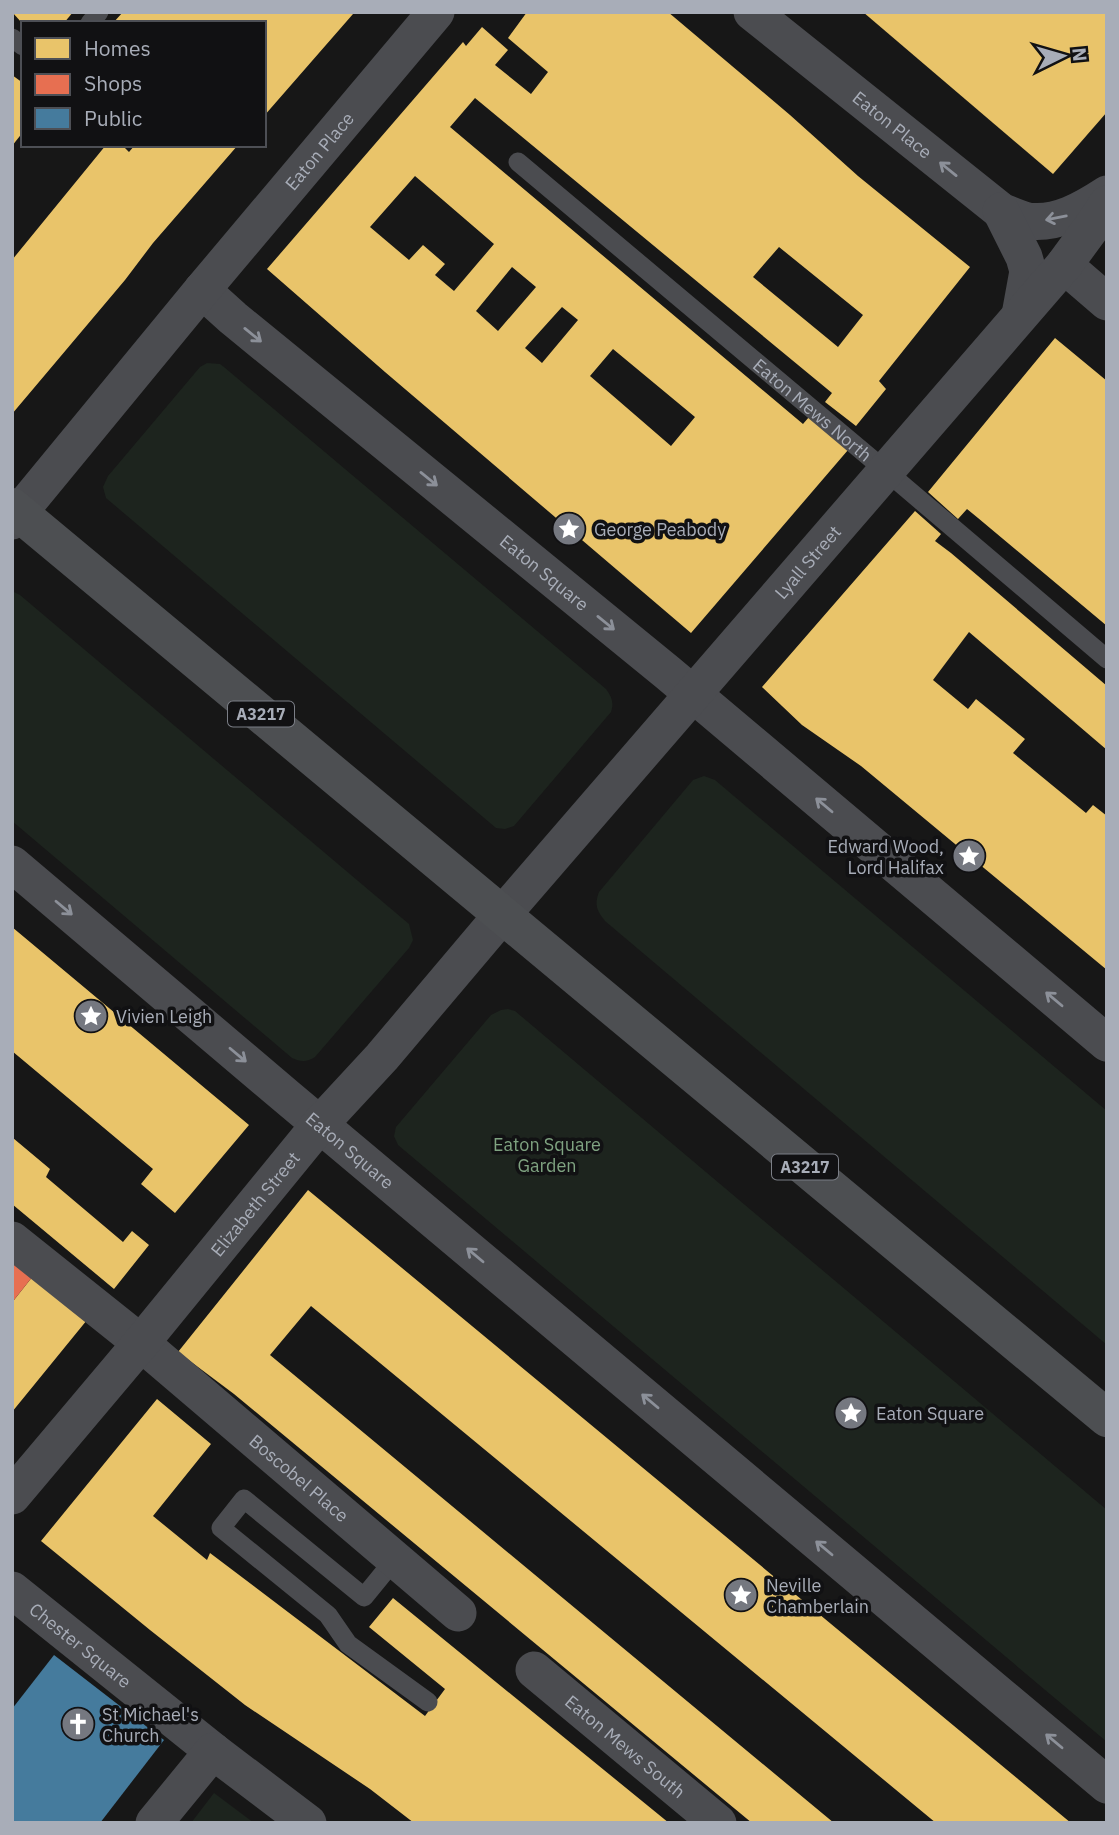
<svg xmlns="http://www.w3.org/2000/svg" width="1119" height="1835" font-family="'IBM Plex Sans',sans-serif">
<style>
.green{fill:#1d241e}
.homes{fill:#e9c46a;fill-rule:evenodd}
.shops{fill:#e76f51}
.public{fill:#457b9d}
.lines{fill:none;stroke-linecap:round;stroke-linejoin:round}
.service{stroke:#4b4c50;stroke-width:19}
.minor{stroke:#4b4c50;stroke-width:37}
.primary{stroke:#4d4f52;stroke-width:38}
.oneway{stroke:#8c9099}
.labels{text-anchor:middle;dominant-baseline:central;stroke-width:7;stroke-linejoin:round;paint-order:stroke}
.shield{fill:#111113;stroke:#7b7e86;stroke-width:2}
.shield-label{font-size:16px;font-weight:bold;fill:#a8adb8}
.street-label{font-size:18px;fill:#a8adb8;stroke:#111113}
.poi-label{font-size:18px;fill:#a8adb8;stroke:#111113;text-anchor:start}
.park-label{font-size:18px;fill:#7fa381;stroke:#111113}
</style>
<rect width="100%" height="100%" fill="#171717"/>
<g class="green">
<path d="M 207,363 L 220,364 L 224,367 L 606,689 C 612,697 614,703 611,712 L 514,826 L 505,829 L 496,828 L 106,498 L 103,487 L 108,476 L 200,367 Z"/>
<path d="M 12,591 L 20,595 L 409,924 L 413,940 L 409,948 L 315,1057 C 307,1062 301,1062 292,1058 L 12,821 Z"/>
<path d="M 704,776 L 715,780 L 1107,1111 L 1107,1345 L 605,921 C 597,911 594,905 599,892 L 693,780 Z"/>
<polygon points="508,1009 515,1011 1107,1510 1107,1742 398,1145 394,1136 396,1127 491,1015 501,1010"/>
<polygon points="214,1793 254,1823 191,1823"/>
</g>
<g class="homes">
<polygon points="12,12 73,12 64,23 22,23"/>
<polygon points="123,12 351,12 353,14 264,116 264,23 113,23"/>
<path d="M 527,12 L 668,12 L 790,115 L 858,176 L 970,267 L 879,381 L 886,389 L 856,426 L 825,402 L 832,393 L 475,98 L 450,127 L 803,424 L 809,417 L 848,450 L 691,633 L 385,372 L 267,269 L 463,42 L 466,46 L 482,27 L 508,50 L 495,65 L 531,94 L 548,72 L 508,38 ZM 415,176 L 494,244 L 454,291 L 435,275 L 445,264 L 423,245 L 409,260 L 370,227 ZM 779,247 L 863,315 L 838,347 L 753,277 ZM 512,267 L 536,287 L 498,331 L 476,311 ZM 562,307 L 578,320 L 542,363 L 525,348 ZM 613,349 L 695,417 L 671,446 L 590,376 Z"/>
<polygon points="863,12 1107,12 1107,112 1053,174"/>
<polygon points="12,75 23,83 23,132 12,146"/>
<polygon points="106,145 122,145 129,152 135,145 238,145 153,243 125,280 12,414 12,260"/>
<polygon points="1055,338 1107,381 1107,626 978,518 967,509 958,519 928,492"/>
<polygon points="915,511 941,534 935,541 951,553 1107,686 1107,750 969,632 933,680 968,709 976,699 1025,739 1013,753 1086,813 1093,805 1107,816 1107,970 861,766 802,725 762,687"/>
<polygon points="12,927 249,1125 175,1213 141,1184 153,1169 12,1051"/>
<polygon points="13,1138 50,1169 46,1177 123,1242 132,1231 149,1245 114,1289 12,1204"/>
<polygon points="308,1190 1071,1823 936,1823 311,1306 270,1355 834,1823 752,1823 234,1394 178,1352"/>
<polygon points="33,1276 87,1320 12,1412 12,1299 14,1300"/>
<polygon points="157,1399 211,1444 153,1516 207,1560 210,1553 425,1716 445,1689 369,1627 393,1598 669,1823 414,1823 370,1789 245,1705 150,1630 41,1541"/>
</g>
<polygon class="shops" points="12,1259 33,1276 14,1300 12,1299"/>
<polygon class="public" points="54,1655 164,1740 100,1823 12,1823 12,1709"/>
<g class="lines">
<g class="service">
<polyline points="90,23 99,12"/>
<polyline points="12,38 23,46"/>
<path id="s1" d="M 518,162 L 886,471 L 1107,659"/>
<polyline points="395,1559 364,1597 244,1499 221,1528 328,1615 348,1644 428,1702"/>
</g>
<g class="minor">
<path id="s2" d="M 752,12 L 1001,211 C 1009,214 1019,219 1028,221 C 1057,225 1084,209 1107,194"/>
<polyline points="1001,211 1024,257 1028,271 1020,315"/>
<polyline points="1064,265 1107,302"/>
<path id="s3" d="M 202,290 L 233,318 L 668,673 L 1107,1043"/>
<path id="s4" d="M 12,521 L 202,290 L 436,12"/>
<path id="s5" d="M 12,864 L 287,1097 L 1107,1785"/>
<path id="s6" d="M 12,1240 L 141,1343 L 458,1613"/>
<path id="s7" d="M 12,1496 L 141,1343 L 320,1124 L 382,1057 L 502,915 L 1064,265 L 1094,224 L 1107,204"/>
<path id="s8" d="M 12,1590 L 213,1751"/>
<path id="s9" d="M 534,1670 L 718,1823"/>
<polyline points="154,1823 213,1751 308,1823"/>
</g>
<polyline class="primary" points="12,507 1107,1418"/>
</g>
<defs><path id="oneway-shaft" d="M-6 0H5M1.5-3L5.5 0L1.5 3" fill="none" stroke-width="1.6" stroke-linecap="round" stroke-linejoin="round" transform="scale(1.75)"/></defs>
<g class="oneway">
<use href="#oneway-shaft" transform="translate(948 169) rotate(-141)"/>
<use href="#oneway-shaft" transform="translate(1056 218) rotate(169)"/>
<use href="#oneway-shaft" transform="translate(253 335) rotate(39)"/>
<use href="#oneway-shaft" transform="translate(429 479) rotate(39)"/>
<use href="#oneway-shaft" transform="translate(606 623) rotate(39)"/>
<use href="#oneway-shaft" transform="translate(824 805) rotate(-140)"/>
<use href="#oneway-shaft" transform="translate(64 908) rotate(40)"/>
<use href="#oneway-shaft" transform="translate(1054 999) rotate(-140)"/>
<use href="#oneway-shaft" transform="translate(238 1055) rotate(40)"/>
<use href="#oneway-shaft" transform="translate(475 1255) rotate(-140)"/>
<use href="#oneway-shaft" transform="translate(650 1401) rotate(-140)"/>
<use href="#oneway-shaft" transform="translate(824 1548) rotate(-140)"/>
<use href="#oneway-shaft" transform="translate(1054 1741) rotate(-140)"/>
</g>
<defs>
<symbol id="sight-disc" viewBox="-11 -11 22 22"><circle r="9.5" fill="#757880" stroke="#111113"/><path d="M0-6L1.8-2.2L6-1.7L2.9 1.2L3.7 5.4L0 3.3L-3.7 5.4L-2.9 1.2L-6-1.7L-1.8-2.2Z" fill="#fff"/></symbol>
<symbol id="church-disc" viewBox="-11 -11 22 22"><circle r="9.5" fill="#757880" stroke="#111113"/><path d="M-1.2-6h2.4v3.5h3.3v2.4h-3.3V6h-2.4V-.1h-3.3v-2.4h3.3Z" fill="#fff"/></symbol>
</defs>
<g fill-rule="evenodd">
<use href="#sight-disc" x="550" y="510" width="38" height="38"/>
<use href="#sight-disc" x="950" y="837" width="38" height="38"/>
<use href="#sight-disc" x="72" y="997" width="38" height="38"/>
<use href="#sight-disc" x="832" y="1394" width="38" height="38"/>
<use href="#sight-disc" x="722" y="1576" width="38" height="38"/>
<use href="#church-disc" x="59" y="1705" width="38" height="38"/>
</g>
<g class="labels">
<g class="shield">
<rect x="228" y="701.5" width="66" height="25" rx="5"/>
<rect x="772" y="1154.5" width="66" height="25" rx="5"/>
</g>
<g class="shield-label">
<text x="261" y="714">A3217</text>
<text x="805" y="1167">A3217</text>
</g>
<g class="street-label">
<text stroke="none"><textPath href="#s2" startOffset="180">Eaton Place</textPath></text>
<text stroke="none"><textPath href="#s4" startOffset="481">Eaton Place</textPath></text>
<text stroke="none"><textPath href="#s1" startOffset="385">Eaton Mews North</textPath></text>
<text stroke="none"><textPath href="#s7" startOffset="1227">Lyall Street</textPath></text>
<text stroke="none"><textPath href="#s3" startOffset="444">Eaton Square</textPath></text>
<text stroke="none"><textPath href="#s5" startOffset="443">Eaton Square</textPath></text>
<text stroke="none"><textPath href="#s7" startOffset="380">Elizabeth Street</textPath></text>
<text stroke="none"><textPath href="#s6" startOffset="373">Boscobel Place</textPath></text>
<text stroke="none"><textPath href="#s8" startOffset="88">Chester Square</textPath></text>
<text stroke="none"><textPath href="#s9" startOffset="119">Eaton Mews South</textPath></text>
</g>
<g class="poi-label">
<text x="594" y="529">George Peabody</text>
<text x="944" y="846" text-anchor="end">Edward Wood,<tspan x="944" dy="21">Lord Halifax</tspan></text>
<text x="116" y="1016">Vivien Leigh</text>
<text x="876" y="1413">Eaton Square</text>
<text x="766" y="1585">Neville<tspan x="766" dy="21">Chamberlain</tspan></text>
<text x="102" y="1714">St Michael's<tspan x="102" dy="21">Church</tspan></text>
</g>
<g class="park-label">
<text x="547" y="1144">Eaton Square<tspan x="547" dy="21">Garden</tspan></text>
</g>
</g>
<rect width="1119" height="1835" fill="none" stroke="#a8adb8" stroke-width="28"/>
<rect x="21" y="21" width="245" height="126" fill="#111113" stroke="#4d4f55" stroke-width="2"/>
<rect x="35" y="38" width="35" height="21" fill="#e9c46a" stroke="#4d4f55" stroke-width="2"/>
<text x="84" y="56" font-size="21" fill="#a8adb8">Homes</text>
<rect x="35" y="74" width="35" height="21" fill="#e76f51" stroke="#4d4f55" stroke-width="2"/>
<text x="84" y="91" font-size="21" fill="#a8adb8">Shops</text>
<rect x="35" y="108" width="35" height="21" fill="#457b9d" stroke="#4d4f55" stroke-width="2"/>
<text x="84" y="126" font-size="21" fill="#a8adb8">Public</text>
<g transform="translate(1063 56) rotate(85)" stroke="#111113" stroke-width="5" paint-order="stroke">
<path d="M0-5L12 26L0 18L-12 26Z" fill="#a8adb8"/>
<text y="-10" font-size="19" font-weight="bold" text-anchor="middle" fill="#a8adb8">N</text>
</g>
</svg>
